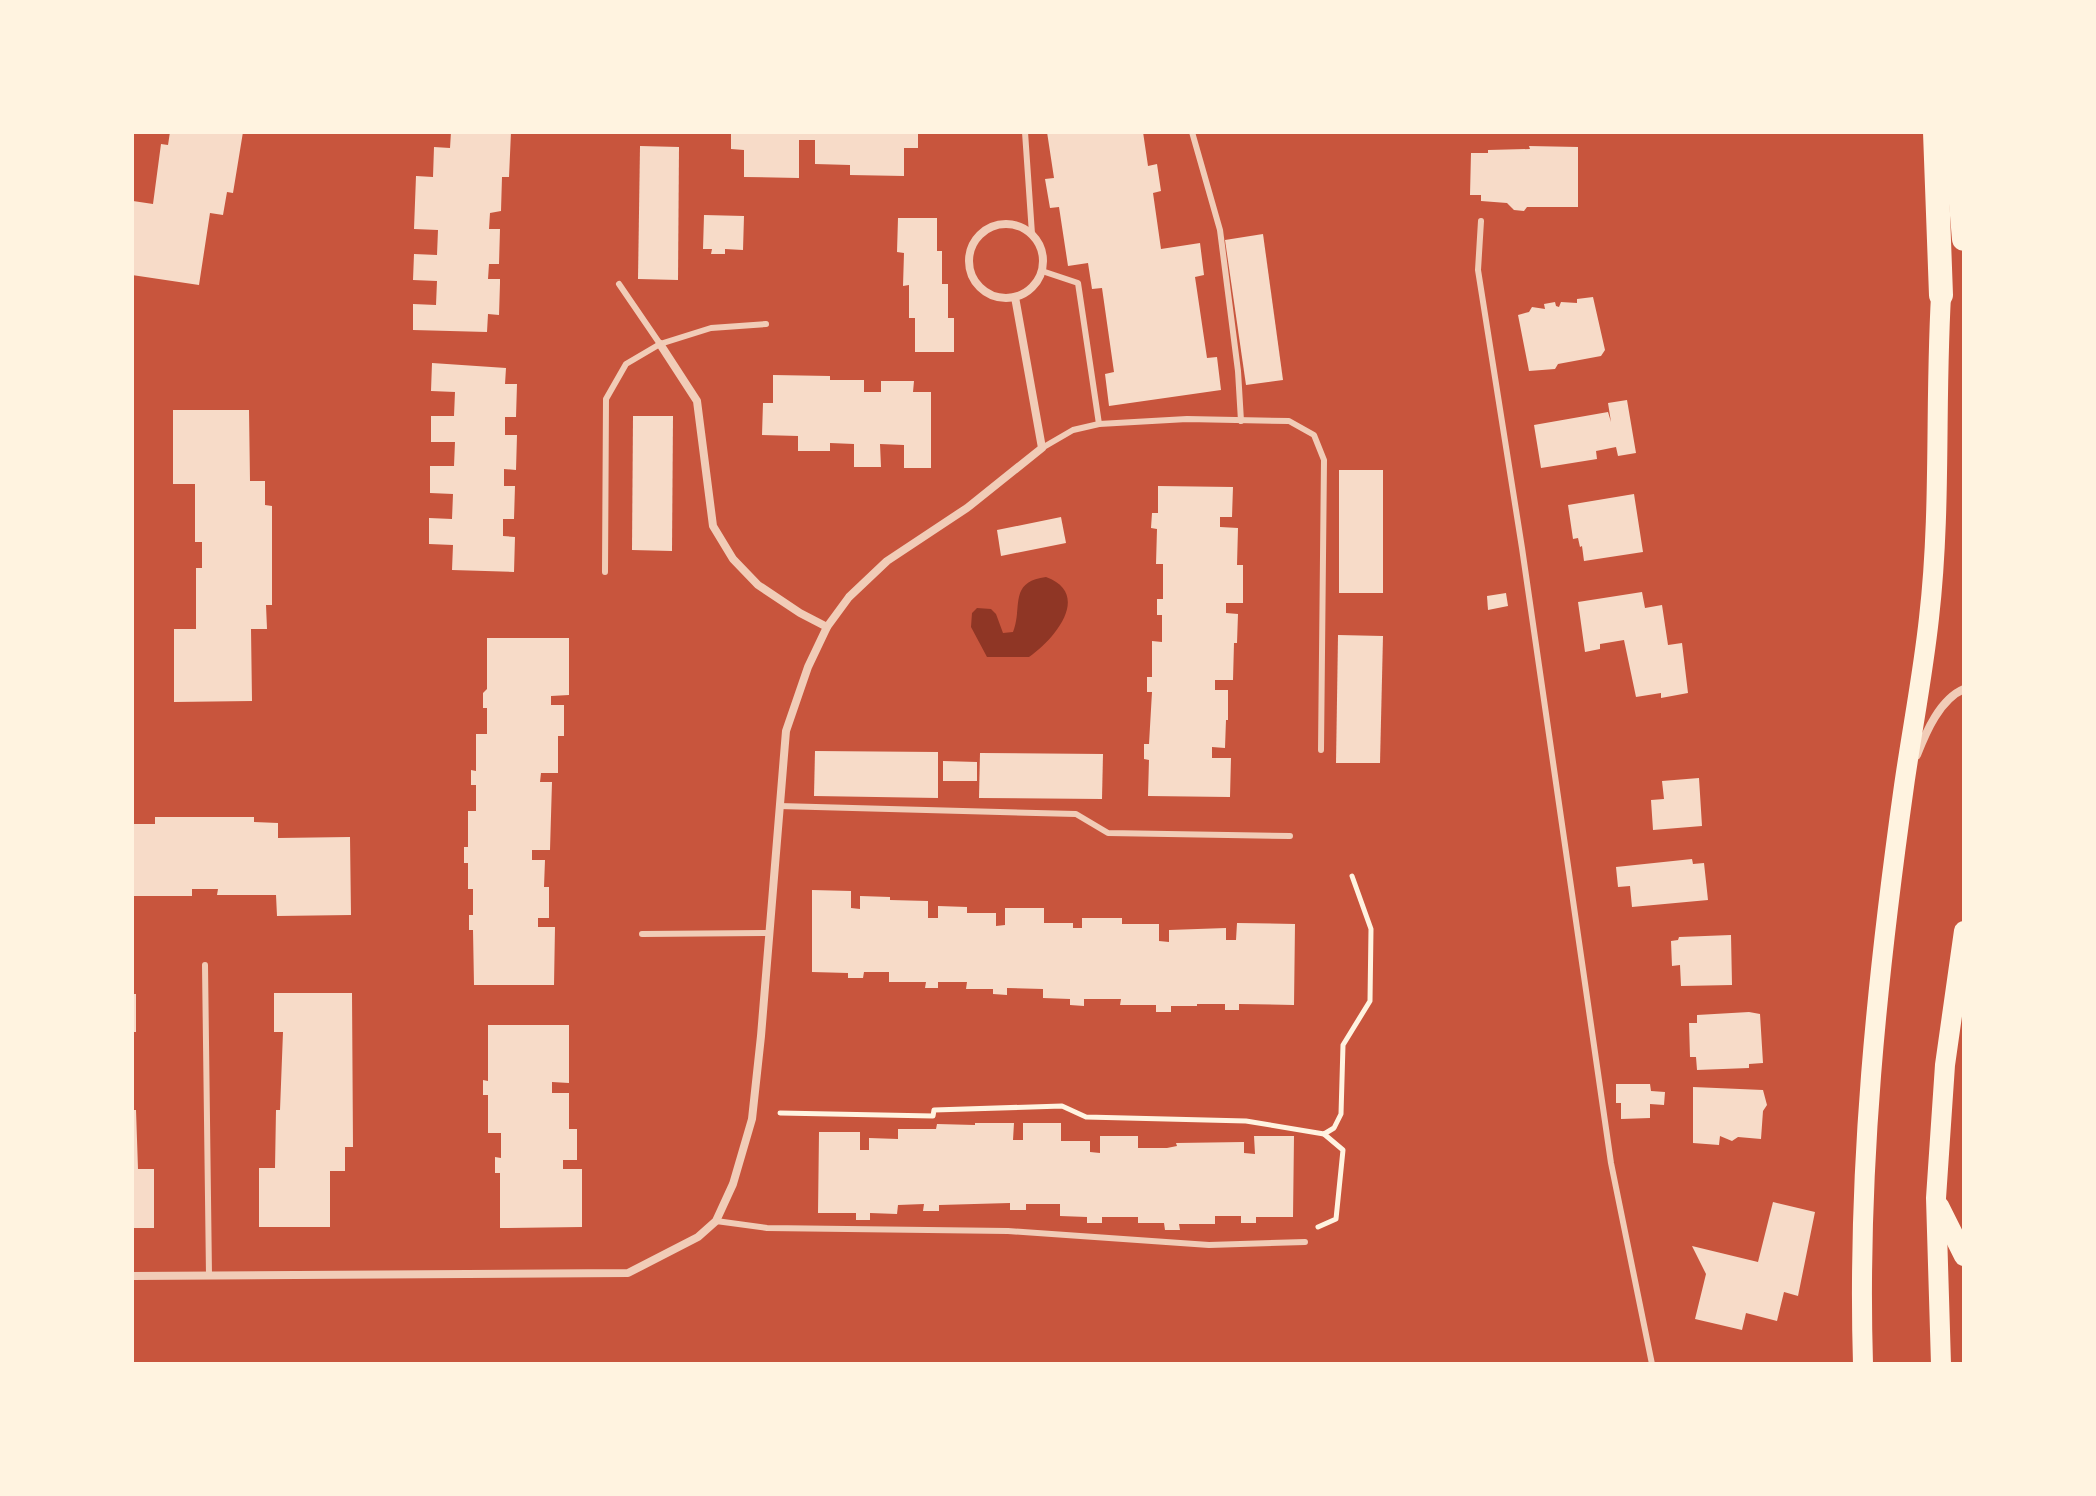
<svg xmlns="http://www.w3.org/2000/svg" width="2096" height="1496" font-family="Cabin,sans-serif">
<style>
.water{fill:#8f3625}
.building{fill:#f7dbc8}
.lines{fill:none;stroke-linecap:round;stroke-linejoin:round}
.path{stroke:#fff3e0;stroke-width:5}
.service{stroke:#f1ccb7;stroke-width:6}
.minor{stroke:#f1ccb7;stroke-width:8}
.primary{stroke:#fff3e0;stroke-width:20}
.motorway{stroke:#fff3e0;stroke-width:24}
</style>
<rect width="100%" height="100%" fill="#c8553d"/>
<path class="water" d="M 1046,577 C 1092,594 1055,639 1029,657 L 987,657 L 971,627 L 972,613 L 977,608 L 991,609 L 996,614 L 1003,633 L 1013,632 C 1023,607 1008,582 1046,577 Z"/>
<g class="building">
<polygon points="170,132 243,132 233,193 227,192 223,215 210,213 199,285 132,275 133,201 153,204 161,144 168,145"/>
<polygon points="451,132 511,132 509,177 502,177 501,211 490,213 489,229 500,229 499,264 489,264 488,279 500,279 500,283 499,315 488,314 487,332 413,330 413,304 436,305 437,281 413,280 414,254 437,255 438,230 414,229 416,176 433,177 434,147 450,148"/>
<polygon points="731,132 918,132 918,148 904,148 904,176 850,175 850,165 815,164 815,140 799,140 799,178 744,177 744,150 731,149"/>
<polygon points="1047,132 1143,132 1148,166 1157,164 1161,191 1153,193 1161,249 1200,243 1204,275 1195,277 1207,358 1217,357 1221,390 1109,406 1105,374 1114,372 1102,288 1092,289 1088,263 1068,266 1059,207 1050,208 1045,179 1054,178"/>
<polygon points="640,146 679,147 678,280 638,279"/>
<polygon points="1529,146 1578,147 1578,207 1527,207 1524,211 1514,210 1507,203 1481,201 1481,195 1470,195 1471,153 1488,153 1488,150 1530,149"/>
<polygon points="704,215 744,216 743,250 725,249 725,254 711,254 712,249 703,249"/>
<polygon points="898,218 937,218 937,251 942,251 942,284 948,284 948,318 954,318 954,352 915,352 915,318 909,318 909,285 903,286 904,253 897,252"/>
<polygon points="1263,234 1283,380 1246,385 1225,240"/>
<polygon points="1593,297 1605,350 1601,356 1558,364 1555,369 1529,371 1518,315 1529,312 1532,307 1545,309 1544,304 1555,302 1556,306 1559,307 1561,302 1577,303 1577,299"/>
<polygon points="432,363 506,368 505,384 517,384 516,417 505,417 505,435 517,435 516,470 504,469 504,486 515,486 514,519 503,519 503,536 515,537 514,572 452,570 453,545 429,544 429,518 452,519 453,494 430,493 430,466 454,466 455,442 431,442 431,416 454,416 455,392 431,391"/>
<polygon points="773,375 830,376 830,380 864,380 864,392 881,392 881,381 914,381 913,392 931,392 931,468 904,468 904,445 880,444 881,467 854,467 854,444 830,443 830,451 798,451 798,436 762,435 763,403 773,403"/>
<polygon points="1627,400 1636,453 1618,456 1616,447 1596,451 1597,459 1541,468 1534,425 1608,412 1611,422 1608,403"/>
<polygon points="173,410 249,410 250,481 265,481 265,505 272,506 272,605 266,605 267,629 251,629 252,701 174,702 174,629 196,629 196,568 202,568 202,542 195,542 195,484 173,484"/>
<polygon points="633,416 673,416 672,551 632,550"/>
<rect x="1339" y="470" width="44" height="123"/>
<polygon points="1158,486 1233,487 1232,517 1220,517 1220,527 1238,528 1237,565 1243,565 1243,603 1226,603 1226,613 1238,614 1237,643 1234,643 1233,680 1215,680 1215,690 1228,690 1228,720 1226,720 1225,748 1212,747 1212,758 1231,758 1230,797 1148,796 1149,760 1144,759 1144,744 1149,744 1152,692 1147,692 1147,677 1152,677 1152,641 1162,642 1162,615 1157,615 1157,599 1163,599 1163,564 1156,564 1157,529 1151,528 1152,513 1158,513"/>
<polygon points="1634,494 1643,552 1584,561 1582,546 1580,547 1578,538 1573,539 1568,505"/>
<polygon points="1061,517 1066,543 1001,556 997,530"/>
<polygon points="1642,592 1645,608 1662,605 1668,645 1682,643 1688,693 1661,698 1661,693 1636,697 1624,640 1600,644 1600,649 1585,652 1578,602"/>
<polygon points="1506,593 1508,606 1488,610 1487,596"/>
<polygon points="1338,635 1383,636 1380,763 1336,763"/>
<polygon points="487,638 569,638 569,695 551,696 551,705 564,705 564,736 558,736 558,773 541,773 540,782 552,782 550,850 532,850 532,860 545,860 544,887 549,887 549,918 538,918 538,927 555,927 554,985 474,985 473,930 469,930 469,915 473,915 473,889 468,889 468,863 464,863 464,847 468,847 468,811 476,811 476,785 471,785 471,770 476,771 476,734 487,734 487,708 483,708 483,693 487,689"/>
<polygon points="815,751 938,752 938,798 814,796"/>
<polygon points="980,753 1103,754 1102,799 979,798"/>
<polygon points="943,761 977,762 977,781 943,781"/>
<polygon points="1699,778 1702,826 1653,830 1651,800 1664,799 1662,781"/>
<polygon points="155,817 254,817 254,822 278,823 278,838 350,837 351,915 277,916 276,895 217,895 218,889 192,889 192,896 132,896 132,824 155,824"/>
<polygon points="1692,859 1693,864 1704,863 1708,900 1632,907 1630,886 1618,887 1616,867"/>
<polygon points="812,890 851,891 851,908 860,909 860,896 890,897 890,900 928,901 928,918 938,918 938,906 967,907 967,913 996,913 996,926 1005,925 1005,908 1044,908 1044,923 1073,923 1073,928 1082,928 1082,918 1122,918 1122,924 1159,924 1159,941 1169,942 1169,930 1226,928 1226,940 1236,940 1237,923 1295,924 1294,1005 1239,1004 1239,1010 1225,1010 1225,1004 1197,1004 1197,1006 1171,1006 1171,1012 1156,1012 1156,1005 1120,1005 1121,999 1084,999 1084,1006 1070,1005 1070,999 1043,998 1043,989 1007,988 1007,995 993,994 993,989 966,989 967,982 938,982 938,988 925,988 926,982 889,982 889,972 864,972 863,978 848,978 848,973 812,972"/>
<polygon points="1731,935 1732,985 1681,986 1680,965 1672,966 1671,941 1678,940 1679,937"/>
<polygon points="274,993 352,993 353,1147 345,1147 345,1171 330,1171 330,1227 259,1227 259,1168 275,1168 276,1110 280,1110 283,1032 274,1032"/>
<rect x="132" y="994" width="4" height="38"/>
<polygon points="1749,1012 1760,1014 1763,1063 1749,1064 1749,1068 1697,1070 1696,1057 1690,1057 1689,1023 1697,1023 1697,1015"/>
<polygon points="488,1025 569,1025 569,1083 552,1082 552,1093 569,1093 569,1129 577,1129 577,1160 563,1160 563,1169 582,1169 582,1227 500,1228 500,1173 495,1173 495,1157 501,1158 501,1133 488,1133 488,1095 483,1095 483,1080 488,1081"/>
<polygon points="1616,1084 1650,1084 1651,1091 1665,1092 1664,1105 1650,1104 1650,1118 1621,1119 1621,1103 1616,1103"/>
<polygon points="1693,1087 1763,1090 1767,1105 1763,1111 1761,1139 1738,1137 1732,1141 1720,1136 1719,1145 1693,1143"/>
<polygon points="132,1110 136,1110 138,1169 154,1169 154,1228 132,1228"/>
<polygon points="975,1123 1014,1123 1013,1140 1023,1140 1023,1123 1061,1123 1061,1141 1090,1141 1090,1152 1100,1153 1100,1136 1138,1136 1138,1148 1167,1148 1177,1146 1176,1143 1244,1142 1244,1153 1255,1154 1254,1136 1294,1136 1293,1217 1256,1217 1256,1223 1241,1223 1241,1216 1215,1216 1215,1224 1179,1224 1180,1230 1165,1230 1164,1223 1138,1223 1138,1217 1102,1217 1102,1223 1087,1223 1087,1217 1060,1216 1060,1204 1026,1204 1026,1210 1010,1210 1010,1203 939,1205 939,1211 923,1211 924,1204 898,1205 897,1214 870,1213 870,1220 856,1220 856,1213 818,1213 819,1132 860,1132 860,1150 869,1150 869,1138 898,1139 898,1129 936,1129 937,1124 975,1125"/>
<polygon points="1773,1202 1815,1212 1798,1296 1784,1292 1777,1321 1746,1313 1742,1330 1695,1319 1706,1274 1692,1246 1758,1262"/>
</g>
<g class="lines">
<g class="path">
<polyline points="780,1113 933,1116 934,1110 1062,1106 1086,1117 1246,1121 1324,1134 1334,1128 1341,1114 1343,1045 1370,1001 1371,929 1352,876"/>
<polyline points="1318,1227 1336,1219 1343,1150 1324,1134"/>
</g>
<g class="service">
<polyline points="1025,132 1032,234"/>
<polyline points="1192,132 1220,230 1238,371 1241,421"/>
<polyline points="1481,221 1478,270 1522,548 1611,1163 1652,1364"/>
<polyline points="1042,271 1078,283 1099,424"/>
<polyline points="619,284 660,344"/>
<polyline points="1042,448 1073,430 1099,424 1187,419 1289,421 1314,435 1324,460 1321,750"/>
<polyline points="605,572 606,399 626,364 660,344 711,328 766,324"/>
<polyline points="779,806 1076,814 1108,833 1290,836"/>
<polyline points="642,934 770,933"/>
<polyline points="205,965 209,1275"/>
<polyline points="716,1221 767,1228 1008,1231 1209,1245 1305,1242"/>
</g>
<g class="minor">
<circle cx="1006" cy="261" r="37"/>
<polyline points="660,344 697,401 713,526 733,559 758,585 800,613 827,627"/>
<path d="M 1917,755 C 1926,732 1940,699 1964,689"/>
<polyline points="132,1276 628,1273 698,1237 716,1221 733,1184 752,1119 761,1036 786,731 808,667 827,627 849,597 887,561 967,508 1042,448 1015,297"/>
</g>
<g class="primary">
<polyline points="1939,1206 1964,1256"/>
<path d="M 1863,1364 C 1857,1170 1877,978 1904,786 C 1912,730 1923,674 1929,618 C 1942,505 1934,392 1942,280"/>
<polyline points="1941,1364 1936,1198 1945,1065 1964,931"/>
</g>
<g class="motorway">
<polyline points="1935,132 1941,295"/>
<polyline points="1955,132 1964,239"/>
</g>
</g>
<rect width="2096" height="1496" fill="none" stroke="#fff3e0" stroke-width="268"/>
</svg>
